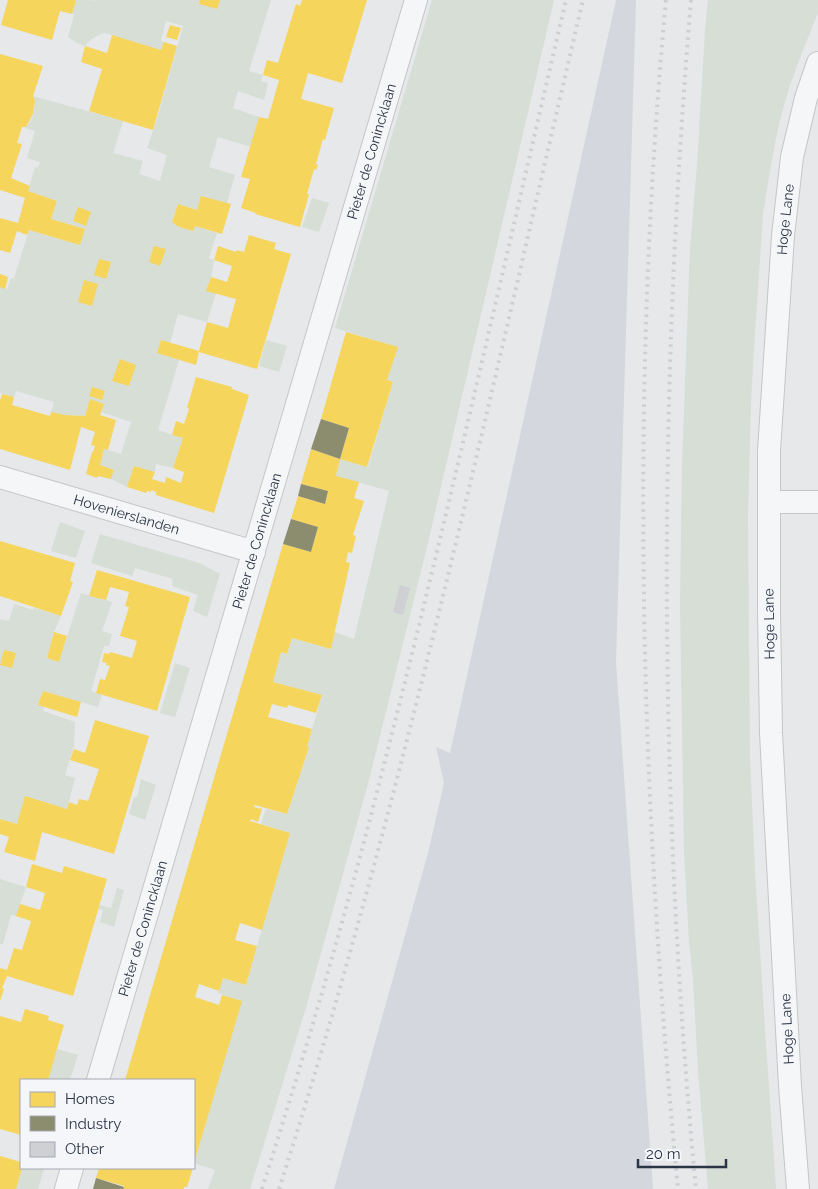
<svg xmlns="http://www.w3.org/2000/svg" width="818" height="1189" font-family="Raleway,sans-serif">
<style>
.built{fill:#d4d7dd}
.green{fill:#d6ded6}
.homes{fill:#f6d55c}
.industry{fill:#8c8c6e}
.building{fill:#ced0d3}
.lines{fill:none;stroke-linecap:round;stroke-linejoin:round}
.minor-casing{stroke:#c4c6c8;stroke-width:24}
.minor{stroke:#f5f6f7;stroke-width:22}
.rail{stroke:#cecfd2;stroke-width:4;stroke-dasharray:2.5 5;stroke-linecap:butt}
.labels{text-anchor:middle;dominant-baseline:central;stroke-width:5;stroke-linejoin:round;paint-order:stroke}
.street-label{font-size:14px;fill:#2b3445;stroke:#f4f6f9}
</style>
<rect width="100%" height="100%" fill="#e6e8ea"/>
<polygon class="built" points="616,0 636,0 616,662 653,1189 334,1189 428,853 444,783 436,747 450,753"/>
<g class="green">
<path d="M 76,0 L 91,0 L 94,1 L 95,0 L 271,0 L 249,71 L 263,75 L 261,81 L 268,83 L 264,100 L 238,91 L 233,108 L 259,117 L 251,147 L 218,137 L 209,167 L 235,175 L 227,203 L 197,210 L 178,204 L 172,221 L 179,227 L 193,231 L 195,226 L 217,233 L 209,258 L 214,260 L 211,277 L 207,290 L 216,293 L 207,322 L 178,314 L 170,343 L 161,340 L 158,353 L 179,360 L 158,430 L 183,438 L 173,468 L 156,464 L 155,472 L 134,466 L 127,487 L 111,479 L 114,470 L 100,465 L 104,449 L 121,454 L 131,422 L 101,412 L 104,404 L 90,400 L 85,416 L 65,415 L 51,412 L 54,402 L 16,391 L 14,397 L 0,393 L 0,287 L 7,289 L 11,278 L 14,279 L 29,230 L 80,245 L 85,229 L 51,219 L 57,201 L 28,191 L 35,167 L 38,168 L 40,162 L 27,158 L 35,131 L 25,128 C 33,120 37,107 33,96 L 123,121 L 113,153 L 143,161 L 139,174 L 160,181 L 167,155 L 147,148 L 157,119 L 183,26 L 166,21 L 161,41 L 164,42 L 161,50 L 105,33 C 96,35 91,39 85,46 L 77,43 L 68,37 L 74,15 L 72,14 Z"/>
<polygon points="432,0 554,0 427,547 369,780 305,1011 250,1189 208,1189 215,1170 194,1163 241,1001 218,993 223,978 246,985 290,833 261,824 266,809 287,814 309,748 307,747 322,695 273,682 281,652 287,654 292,638 331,649 335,632 354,639 389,491 336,476 340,459 368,467 393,382 387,380 397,347 335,328"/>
<polygon points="708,0 818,0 818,13 803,50 790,85 781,116 776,138 769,177 763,214 754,348 751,403 748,518 750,757 755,872 766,1044 776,1189 708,1189 698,1071 693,978 689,942 684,853 680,604 682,464 690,249 697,165 705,30"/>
<polygon points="312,198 329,203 319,232 302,227"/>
<polygon points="266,340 287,346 279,372 259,366"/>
<polygon points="60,522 85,531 76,558 51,551"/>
<polygon points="100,534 199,563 220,574 207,617 193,611 198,595 172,586 173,579 135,568 132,576 91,563"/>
<polygon points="81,593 112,602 102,631 112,634 109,646 104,646 91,691 102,695 98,707 43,691 38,705 44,707 43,711 75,722 74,746 65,775 75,778 67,809 26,797 17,824 0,819 0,619 9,621 14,604 33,610 34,608 61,616 54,632 47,658 59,662"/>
<polygon points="175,663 190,668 175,717 160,713"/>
<polygon points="141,779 156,785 145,820 129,814 134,797 137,797"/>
<polygon points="0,879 26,887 16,916 11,915 3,944 0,944"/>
<polygon points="117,888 124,890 114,927 100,922 103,910 98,909 99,905 111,908"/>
<polygon points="57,1049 78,1055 70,1080 55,1080 48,1078"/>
<polygon points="22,1168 39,1168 44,1169 38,1189 16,1189"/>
</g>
<g class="homes">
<polygon points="8,0 76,0 72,14 60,11 52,40 1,25"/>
<polygon points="200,0 220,0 217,9 199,4"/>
<polygon points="302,0 367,0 342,83 308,73 301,99 334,108 325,140 323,139 316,164 318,165 316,170 314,169 307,194 309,194 300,227 255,214 256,213 241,208 250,179 241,177 259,117 268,119 279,80 263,75 267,60 278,63 296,4 300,6"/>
<polygon points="170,25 181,28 177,40 166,37"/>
<polygon points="112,35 161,50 164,42 177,46 153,130 89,111 102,69 81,62 85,46 107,53"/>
<polygon points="0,54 43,66 33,96 35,101 33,114 26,127 22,127 17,143 22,144 11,178 30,186 28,191 57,201 51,219 85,229 80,245 29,230 27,235 17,231 10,253 0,250 0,218 18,223 25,198 0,190"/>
<polygon points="201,196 231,204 222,234 195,226 193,231 179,227 172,222 178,204 197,210"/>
<polygon points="78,207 91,212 86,226 73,221"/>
<polygon points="249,235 276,243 274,249 291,254 257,369 199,352 199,351 196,365 157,353 161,340 199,351 207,322 228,328 236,299 206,291 211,277 227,282 232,266 214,260 218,246 236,252 237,250 244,252"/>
<polygon points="154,246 166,249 160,266 149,262"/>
<polygon points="99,259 111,262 106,279 94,275"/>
<polygon points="0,274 8,277 5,289 0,287"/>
<polygon points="84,280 98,284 92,306 78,302"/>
<polygon points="346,332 398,347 387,380 393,382 367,467 340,459 336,476 359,482 354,498 364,501 353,535 356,536 352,553 348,552 346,562 350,563 331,649 292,638 287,654 281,652 273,682 322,695 316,713 288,705 287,708 272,704 268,717 312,729 307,747 309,747 287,814 255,805 254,807 262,809 258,822 251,819 250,821 290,833 262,930 240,923 235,940 257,946 246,985 223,978 219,991 199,984 195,997 219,1005 222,995 242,1001 194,1163 194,1080 125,1080 283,544 311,552 318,527 291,519 298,496 325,504 328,491 301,484 311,449 340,459 349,428 321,419"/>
<polygon points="120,359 136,365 129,386 112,381"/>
<polygon points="196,377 232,387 232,389 249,395 214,513 156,495 156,492 151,490 151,492 147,491 146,493 127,487 134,466 155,472 152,479 165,483 166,477 181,483 184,472 173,468 183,438 172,435 176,421 184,424 189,409 187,408"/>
<polygon points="92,387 105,391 102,400 89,396"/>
<polygon points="2,394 14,397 12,405 50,416 51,412 65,415 85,416 90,399 104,404 100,415 116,420 108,450 104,449 100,465 114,470 111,479 98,476 97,478 86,474 92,452 93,452 95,446 91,445 95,432 81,427 70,470 0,449 0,401"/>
<polygon points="0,541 75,563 70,581 73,582 61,616 0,596"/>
<polygon points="97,570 190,597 157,711 96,693 100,679 105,680 110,666 106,665 107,663 102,662 104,653 109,654 110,652 132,658 137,641 120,636 129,607 125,606 129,592 110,587 106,600 89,596"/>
<polygon points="54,632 67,636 59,662 47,658"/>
<polygon points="4,650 16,653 12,668 0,665"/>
<polygon points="43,691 81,702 77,717 38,705"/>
<polygon points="95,720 149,736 114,854 42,832 35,861 4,852 9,837 0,834 0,819 17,824 25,796 67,809 69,802 77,805 79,799 88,801 99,769 70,760 74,749 85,753"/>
<polygon points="32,864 62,873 64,866 107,879 73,996 7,976 2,988 4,989 0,1001 0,968 7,970 14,948 22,950 31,921 16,916 20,904 40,910 45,893 26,887"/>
<polygon points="25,1009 49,1016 48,1020 64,1025 48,1080 21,1080 21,1135 0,1129 0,1016 21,1022"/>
<polygon points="0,1156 21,1162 21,1168 22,1168 16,1189 0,1189"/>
<polygon points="99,1168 193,1168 187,1187 184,1187 184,1189 123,1189 124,1186 96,1178"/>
</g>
<g class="industry">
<polygon points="321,419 349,428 340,459 311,449"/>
<polygon points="301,484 328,491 325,504 298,496"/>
<polygon points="291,519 318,527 311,552 283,544"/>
<polygon points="96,1178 124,1187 123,1189 93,1189"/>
</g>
<polygon class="building" points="400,585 410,588 403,615 393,612"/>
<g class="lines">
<defs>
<g id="minor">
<path id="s1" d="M 0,477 L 254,552"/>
<polyline points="769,502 818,502"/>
<path id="s2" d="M 98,1080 L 416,0"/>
<polyline points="66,1189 72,1168"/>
<path id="s3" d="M 798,1189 L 790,1086 L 771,733 L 769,611 L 769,451 L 783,236 L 792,157 L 806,98 L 818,63"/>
</g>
</defs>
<use href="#minor" class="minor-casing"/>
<use href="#minor" class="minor"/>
<g class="rail">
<path d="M 666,0 C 629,395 640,794 678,1189"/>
<path d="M 691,0 C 658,395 658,794 696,1189"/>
<path d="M 262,1189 C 305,1054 345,918 380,780 C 447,521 505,260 566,0"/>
<path d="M 279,1189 C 404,799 489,398 583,0"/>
</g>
</g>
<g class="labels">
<g class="street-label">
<text stroke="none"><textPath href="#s2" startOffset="968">Pieter de Conincklaan</textPath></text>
<text stroke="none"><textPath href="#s3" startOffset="971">Hoge Lane</textPath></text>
<text stroke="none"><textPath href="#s1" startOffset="132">Hovenierslanden</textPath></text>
<text stroke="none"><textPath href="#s2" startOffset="562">Pieter de Conincklaan</textPath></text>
<text transform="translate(769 624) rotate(-91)">Hoge Lane</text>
<text stroke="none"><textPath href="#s2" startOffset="158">Pieter de Conincklaan</textPath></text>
<text transform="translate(787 1029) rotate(-93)">Hoge Lane</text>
</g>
</g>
<rect x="20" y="1079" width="175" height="90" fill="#f4f6f9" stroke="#a4a8b1"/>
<rect x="30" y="1092" width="25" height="15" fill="#f6d55c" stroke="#a4a8b1"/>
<text x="65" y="1104" font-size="15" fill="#2b3445">Homes</text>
<rect x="30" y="1116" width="25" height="15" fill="#8c8c6e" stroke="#a4a8b1"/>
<text x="65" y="1129" font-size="15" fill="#2b3445">Industry</text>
<rect x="30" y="1142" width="25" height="15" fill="#ced0d3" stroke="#a4a8b1"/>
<text x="65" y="1154" font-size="15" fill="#2b3445">Other</text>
<path d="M638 1159v8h88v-8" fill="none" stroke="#2b3445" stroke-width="2.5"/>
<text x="646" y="1159" font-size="15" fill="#2b3445" stroke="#f4f6f9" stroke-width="4" paint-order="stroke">20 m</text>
</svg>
